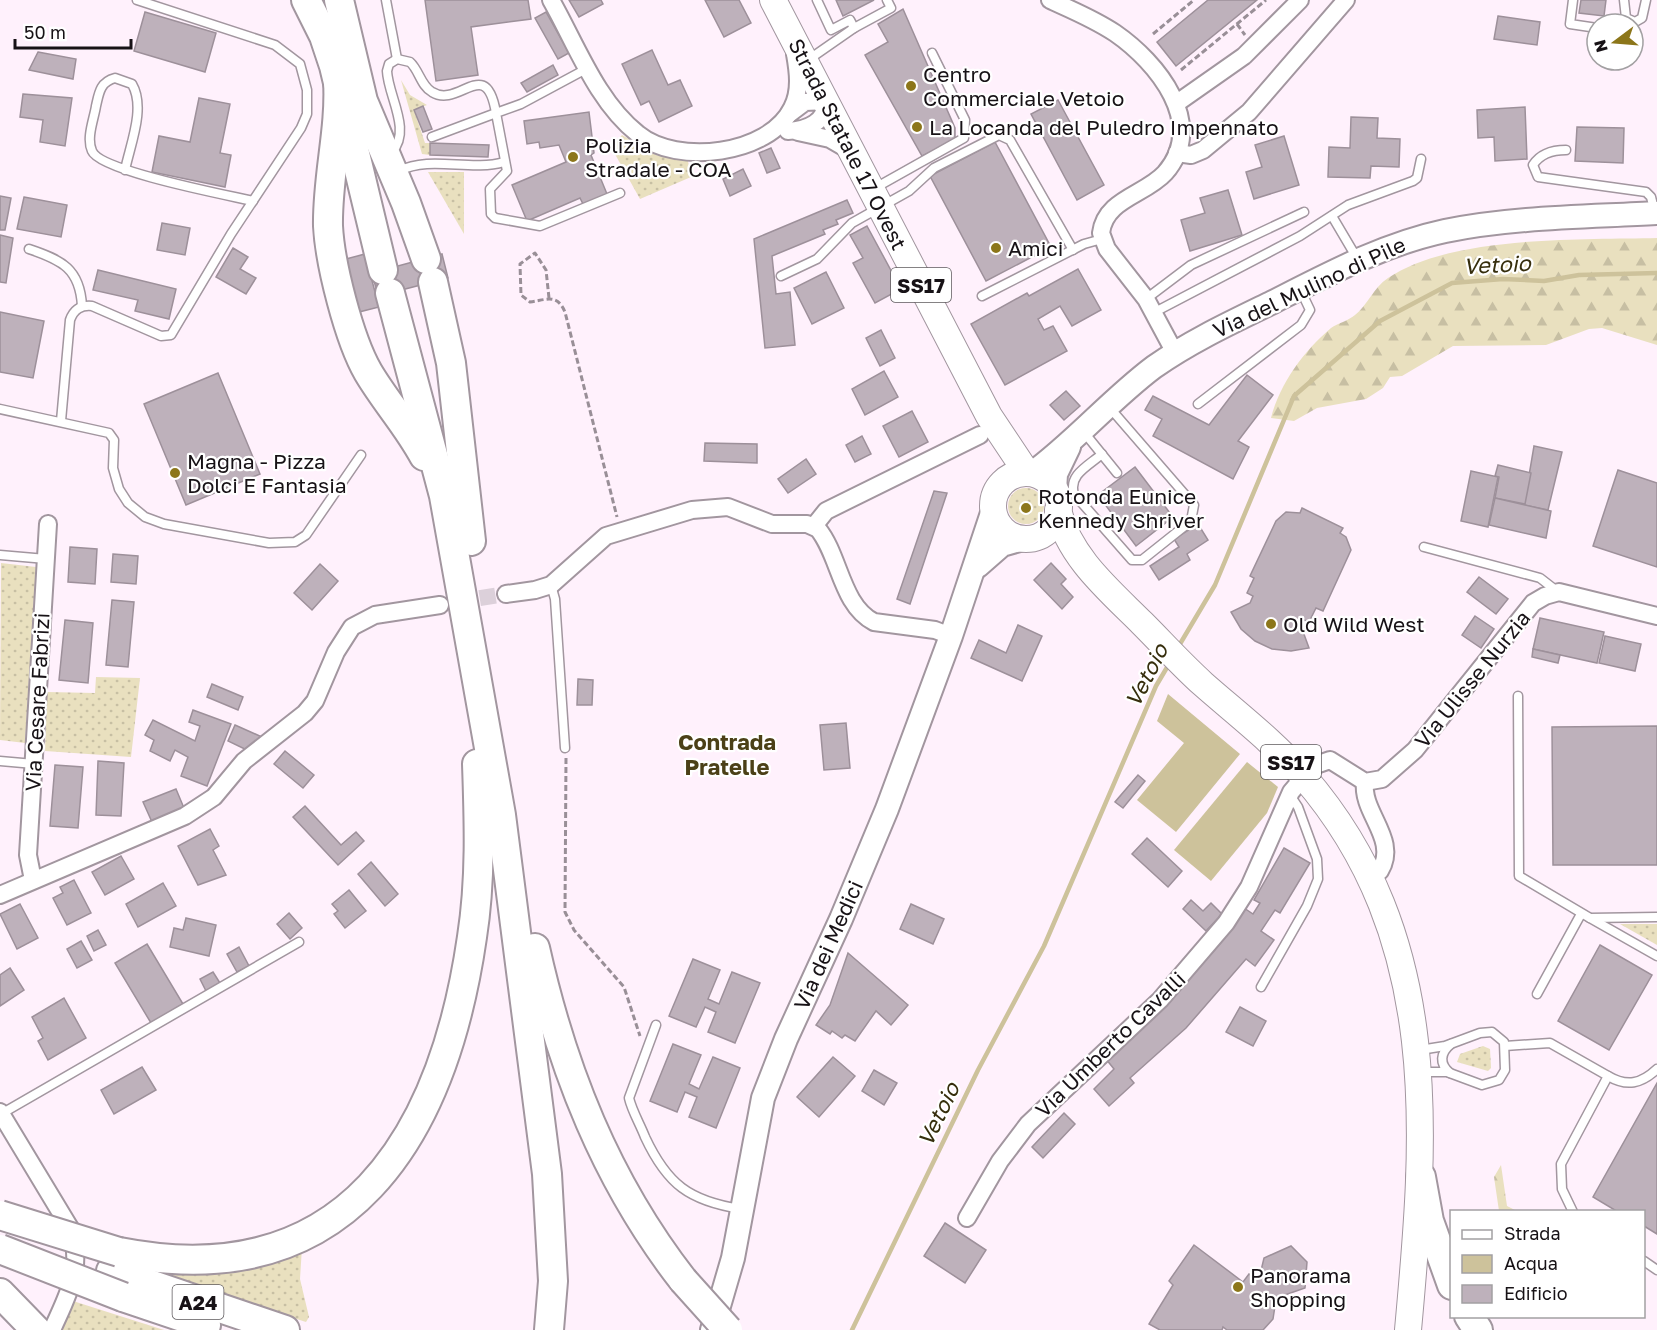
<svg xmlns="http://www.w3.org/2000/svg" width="1657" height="1330" font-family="'Golos Text',sans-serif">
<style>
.grass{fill:url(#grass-dots)}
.forest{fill:url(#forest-firs)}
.water{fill:#cdc29b}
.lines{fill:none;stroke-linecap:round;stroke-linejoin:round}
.stream{stroke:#cdc29b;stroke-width:4.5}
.building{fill:#beb1bb;stroke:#9d909a;stroke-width:1.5}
.street-tunnel{stroke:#dcd0da;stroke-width:16;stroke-dasharray:16 8;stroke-linecap:butt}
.lane-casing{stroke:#a2969f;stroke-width:11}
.street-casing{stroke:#a2969f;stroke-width:20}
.secondary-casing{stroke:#a2969f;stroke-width:26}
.primary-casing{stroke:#a2969f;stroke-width:28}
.highway-casing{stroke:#a2969f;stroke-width:32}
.path{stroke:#998f97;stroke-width:3;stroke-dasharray:6 3;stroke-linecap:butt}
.lane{stroke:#fff;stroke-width:8}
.street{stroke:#fff;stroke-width:16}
.secondary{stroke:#fff;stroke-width:22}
.primary{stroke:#fff;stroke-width:26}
.highway{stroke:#fff;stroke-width:28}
.highway-bridge-casing{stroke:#a2969f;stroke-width:32;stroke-linecap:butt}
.highway-bridge{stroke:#fff;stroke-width:28}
.poi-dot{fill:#8c761a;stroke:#fff;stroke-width:2}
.labels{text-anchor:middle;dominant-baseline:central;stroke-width:4.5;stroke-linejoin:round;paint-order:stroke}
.shield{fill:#fff;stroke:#5d595c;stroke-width:1.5}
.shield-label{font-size:20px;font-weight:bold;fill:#171216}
.poi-label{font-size:21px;fill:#171216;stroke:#fff;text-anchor:start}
.street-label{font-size:21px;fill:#171216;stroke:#fff}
.water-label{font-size:22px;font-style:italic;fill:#362e0d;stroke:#fff}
.neighbourhood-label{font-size:22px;font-weight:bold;fill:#4b4017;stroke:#fff}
</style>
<defs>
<pattern id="grass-dots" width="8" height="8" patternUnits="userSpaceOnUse" patternTransform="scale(1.5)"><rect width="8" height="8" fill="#e9e0bf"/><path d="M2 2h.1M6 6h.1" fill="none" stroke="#c7bfa3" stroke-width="1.8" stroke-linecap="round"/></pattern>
<pattern id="forest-firs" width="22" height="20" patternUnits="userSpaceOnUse" patternTransform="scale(1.5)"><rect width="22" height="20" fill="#e9e0bf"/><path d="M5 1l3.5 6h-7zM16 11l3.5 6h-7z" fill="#c7bfa3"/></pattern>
</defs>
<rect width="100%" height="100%" fill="#fff1fc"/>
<g class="grass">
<polygon points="401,80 410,95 427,105 414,110 425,143 430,143 430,155 422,154"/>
<polygon points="622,135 656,155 688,161 691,177 640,199 611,147"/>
<polygon points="428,172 464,172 464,234"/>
<circle cx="1026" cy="506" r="18"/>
<polygon points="1,563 36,567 25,743 0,740"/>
<polygon points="96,677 140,678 131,757 45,751 47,692 95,693"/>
<polygon points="1620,924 1657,924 1657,945"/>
<polygon points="1483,1046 1490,1049 1491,1068 1488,1071 1457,1062 1460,1054"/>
<polygon points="302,1247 300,1279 309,1317 306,1322 148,1271"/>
<polygon points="73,1301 164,1330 59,1330"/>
</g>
<g class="forest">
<path d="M 1657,238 L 1657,345 L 1602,328 L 1589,329 L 1546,345 L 1453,346 L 1402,376 L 1390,377 L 1383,388 L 1366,399 L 1317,408 L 1294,421 L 1271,418 C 1280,383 1304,351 1331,328 C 1338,323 1348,321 1355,315 C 1367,306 1373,288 1388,278 C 1453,235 1580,240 1657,238 Z"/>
<polygon points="1501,1165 1507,1206 1517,1211 1499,1211 1494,1177"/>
</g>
<g class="water">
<polygon points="1168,694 1240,754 1176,832 1137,800 1184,743 1157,721"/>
<polygon points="1247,762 1278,787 1267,813 1211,881 1174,850"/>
</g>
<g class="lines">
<g class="stream">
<polyline points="1177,649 1215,585 1294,396 1380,321 1452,283 1503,279 1544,281 1579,275 1657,273"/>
<polyline points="852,1330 978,1070 1044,946 1156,686 1169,664"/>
</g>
</g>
<g class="building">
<polygon points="425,0 528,0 531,19 471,27 478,75 436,81"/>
<polygon points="569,0 601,0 603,4 579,17"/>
<polygon points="705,0 739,0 751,23 724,37"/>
<polygon points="836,0 874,0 843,16"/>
<polygon points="1208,0 1257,0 1176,66 1157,42"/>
<polygon points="1581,0 1606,0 1604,16 1579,13"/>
<polygon points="903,9 955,128 955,138 951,142 922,156 865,55 888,42 878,24"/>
<polygon points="145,12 216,33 205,72 134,51"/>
<polygon points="546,12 569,53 558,59 535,18"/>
<polygon points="1498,16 1540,22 1537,45 1494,39"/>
<polygon points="652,50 668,85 680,80 692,106 659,122 649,101 641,105 622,64"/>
<polygon points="38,52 76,59 73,79 29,70"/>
<polygon points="553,65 558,75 527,92 521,83"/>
<polygon points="23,94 72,98 65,146 40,142 43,120 20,117"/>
<polygon points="199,98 230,104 220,153 231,155 225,187 152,172 159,136 190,142"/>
<polygon points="1058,100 1104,185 1077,200 1031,114"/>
<polygon points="423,106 432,129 423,132 414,110"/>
<polygon points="1525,107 1527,159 1495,161 1494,137 1478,138 1477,110"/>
<polygon points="589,112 594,153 591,155 607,194 583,204 580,198 527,221 512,185 566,162 559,145 540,148 539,142 527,144 524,121"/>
<polygon points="1351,117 1378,118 1377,138 1400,139 1399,167 1371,166 1370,178 1328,177 1329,147 1350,148"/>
<polygon points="1577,127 1624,128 1623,163 1575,161"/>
<polygon points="1284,136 1299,185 1254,199 1246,172 1262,167 1255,145"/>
<polygon points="995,142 1051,247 986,281 930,176"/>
<polygon points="430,143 489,145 488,157 430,155"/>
<polygon points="771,148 780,168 767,173 759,153"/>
<polygon points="743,169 751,186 730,196 723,179"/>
<polygon points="1228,190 1242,235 1190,251 1181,220 1205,213 1200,198"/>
<polygon points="0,196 11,198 5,230 0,230"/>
<polygon points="24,197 67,205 61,237 17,229"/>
<polygon points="847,200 853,213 836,220 838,224 823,230 825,234 772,256 776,294 790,292 795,345 765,348 754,239"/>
<polygon points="162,223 190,228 185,255 157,250"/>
<polygon points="867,226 901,289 875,303 853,263 863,258 850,235"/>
<polygon points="0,235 13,238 6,283 0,282"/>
<polygon points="233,248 248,257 240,269 256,278 246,294 216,277"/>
<polygon points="365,254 379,307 355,313 342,260"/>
<polygon points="442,254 448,278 378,296 372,273"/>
<polygon points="1078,269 1101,310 1072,326 1060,306 1038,319 1044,330 1053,326 1067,351 1005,385 971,324 1027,293 1029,296"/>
<polygon points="98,270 176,289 169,319 135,311 138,300 93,290"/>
<polygon points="826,272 844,308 812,324 794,288"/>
<polygon points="0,312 44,321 33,378 0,372"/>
<polygon points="881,330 895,358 880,366 866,338"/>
<polygon points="884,371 898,397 865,415 852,389"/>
<polygon points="218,373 260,474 186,505 144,404"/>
<polygon points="1247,375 1273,395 1238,441 1249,447 1233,479 1153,436 1162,419 1145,410 1153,396 1209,425"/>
<polygon points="1066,391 1080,406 1064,420 1050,405"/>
<polygon points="912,411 928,442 899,457 883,426"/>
<polygon points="862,436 871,454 855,462 846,445"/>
<polygon points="705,443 757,444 757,463 704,461"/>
<polygon points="1534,446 1562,452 1548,510 1524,505"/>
<polygon points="806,459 816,474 788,493 778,479"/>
<polygon points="1498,465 1531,473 1525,504 1495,498 1499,477 1495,476"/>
<polygon points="1135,467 1173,517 1136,546 1098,495"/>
<polygon points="1618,470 1657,483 1657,567 1593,546"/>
<polygon points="1471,471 1498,477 1488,527 1461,521"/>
<polygon points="934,491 947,493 910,604 897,599"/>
<polygon points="1495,498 1551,511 1546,538 1489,525"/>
<polygon points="1302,508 1343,528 1340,533 1346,537 1351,550 1323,611 1316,608 1309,622 1304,620 1301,626 1309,648 1291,651 1272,649 1255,641 1241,629 1231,612 1250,603 1253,596 1247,593 1254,578 1250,576 1276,521 1286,512 1300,513"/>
<polygon points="1198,524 1208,540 1187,554 1190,560 1159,580 1150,566 1179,547 1174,539"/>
<polygon points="70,547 97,549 95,584 68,582"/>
<polygon points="113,554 138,556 136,584 111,582"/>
<polygon points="1051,563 1066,579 1061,584 1073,597 1062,609 1034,580"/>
<polygon points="320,564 338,581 312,610 294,593"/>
<polygon points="1479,577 1508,599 1496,614 1467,592"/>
<polygon points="112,600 134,602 128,667 106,665"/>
<polygon points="1475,616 1494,629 1481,648 1462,635"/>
<polygon points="1540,618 1604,632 1597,663 1533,649"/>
<polygon points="65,620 93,623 88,683 59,680"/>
<polygon points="1018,625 1042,636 1022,681 971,658 979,640 1006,653"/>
<polygon points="1605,636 1641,644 1635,671 1599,663"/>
<polygon points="1533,649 1560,655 1558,663 1532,657"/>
<polygon points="578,679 593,680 592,705 577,705"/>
<polygon points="212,684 243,697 238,710 207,697"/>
<polygon points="193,710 231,724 207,786 181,776 188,757 175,750 170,761 150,751 154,740 145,735 153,720 195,741 200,726 189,722"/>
<polygon points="846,723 850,768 824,770 820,725"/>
<polygon points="235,725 262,737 251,752 228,741"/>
<polygon points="1657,726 1657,865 1553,865 1552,727"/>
<polygon points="285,751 314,775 303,788 274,764"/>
<polygon points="98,761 124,763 121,816 96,815"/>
<polygon points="55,765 83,767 78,828 50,826"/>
<polygon points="1138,775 1145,781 1123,808 1115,802"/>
<polygon points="176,789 184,808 152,822 143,802"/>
<polygon points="305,806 341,845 356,832 364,841 338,865 293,817"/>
<polygon points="210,829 219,846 213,850 226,875 198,885 178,846"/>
<polygon points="1147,838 1182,871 1168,887 1132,854"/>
<polygon points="1284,848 1310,863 1280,913 1275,910 1261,931 1274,940 1255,966 1246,959 1186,1028 1130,1078 1134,1083 1109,1106 1094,1089 1114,1069 1106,1059 1163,1009 1224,939 1244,908 1253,914 1260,903 1254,900"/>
<polygon points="121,856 134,879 105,895 92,872"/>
<polygon points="371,862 398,894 385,906 358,874"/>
<polygon points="74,880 91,913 67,925 53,898 63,893 60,887"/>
<polygon points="163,883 176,906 138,927 126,904"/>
<polygon points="349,890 366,911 345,928 334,914 338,911 332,904"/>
<polygon points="1191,900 1203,911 1211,903 1222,914 1206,931 1183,909"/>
<polygon points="20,904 38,938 17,949 0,914"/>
<polygon points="911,904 944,919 933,944 900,929"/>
<polygon points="289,913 302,928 290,939 277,924"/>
<polygon points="186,918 216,925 209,956 170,947 174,928 183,930"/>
<polygon points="98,930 106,945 94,951 87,936"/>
<polygon points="81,941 92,960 77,968 67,949"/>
<polygon points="147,944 183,1004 151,1023 115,963"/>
<polygon points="1600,945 1652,975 1609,1050 1558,1021"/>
<polygon points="239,947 249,966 237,972 227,954"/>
<polygon points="848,953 908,1005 891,1025 876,1011 855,1041 845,1035 842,1038 832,1031 830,1034 816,1025 830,1005"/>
<polygon points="693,959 720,970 708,999 719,1004 732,972 760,983 735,1043 708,1032 716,1012 705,1007 696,1027 669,1016"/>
<polygon points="10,968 24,990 0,1006 0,975"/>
<polygon points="213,972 220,983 206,991 200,979"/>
<polygon points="64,998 86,1038 48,1060 38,1041 43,1038 32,1017"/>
<polygon points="1240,1007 1266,1021 1253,1046 1226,1032"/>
<polygon points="673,1044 701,1055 689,1084 699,1089 713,1057 740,1068 716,1128 689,1117 697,1097 685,1092 677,1112 650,1101"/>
<polygon points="833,1057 855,1076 819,1117 797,1097"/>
<polygon points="142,1067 156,1090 114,1114 101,1090"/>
<polygon points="874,1070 897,1083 884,1105 862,1091"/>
<polygon points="1657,1083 1657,1234 1644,1226 1644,1212 1618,1212 1593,1197"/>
<polygon points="1064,1113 1075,1124 1043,1158 1032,1147"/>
<polygon points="945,1223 986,1250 965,1283 924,1256"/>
<polygon points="1194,1245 1243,1282 1249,1274 1259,1279 1264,1258 1291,1246 1307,1262 1305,1288 1282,1296 1275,1306 1273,1319 1263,1330 1227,1330 1223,1327 1222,1330 1160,1330 1149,1324 1173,1285 1169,1281"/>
</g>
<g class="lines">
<polyline class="street-tunnel" points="456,602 506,594"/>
<defs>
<g id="lane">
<polyline points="386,0 397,59"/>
<polyline points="817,0 831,30 850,20 854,28"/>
<polyline points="1573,0 1570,24 1597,28"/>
<polyline points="1624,0 1626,18 1635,22 1642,18 1646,0"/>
<polyline points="808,60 854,28 891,8 887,0"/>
<polyline points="588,68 521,104 496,113 507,171 490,189 491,214 495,218 540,226 620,193"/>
<path d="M 1566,150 C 1553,150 1540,154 1533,165 L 1538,177 L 1646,192 L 1651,197 L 1655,213"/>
<path d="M 392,152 C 412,130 388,96 387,71 L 389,64 L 397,59 L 410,62 C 419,70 421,86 432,92 C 459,109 486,54 496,113 L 432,137"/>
<path d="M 125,170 C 130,145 146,108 132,84 L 115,78 C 100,82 99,93 96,106 C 94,119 86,138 92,151 C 100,171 227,195 253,201"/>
<path d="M 399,171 C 431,155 470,172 504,162"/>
<polyline points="875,188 964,138 965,120 932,53"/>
<polyline points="1332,216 1358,260"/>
<path d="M 29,249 C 62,260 80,269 82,306"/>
<polyline points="781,276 817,259 852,223 909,191 934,168 999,135 1010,140 1073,250"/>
<polyline points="982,296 1084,244 1102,239"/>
<polyline points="1146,299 1191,265 1304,212"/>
<polyline points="1153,313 1300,236 1348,205 1413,181 1417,178 1421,159"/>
<polyline points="1198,404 1301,325 1310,310 1300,289"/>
<polyline points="0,409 109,433 114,440 113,468 119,489 128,503 145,517 164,524 269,543 295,542 306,535 361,455"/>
<path d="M 61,421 L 70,320 C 74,309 81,305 92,306 L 161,336 L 171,335 L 231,234 L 301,128 L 307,114 L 307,90 L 300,64 L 275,45 L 137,0"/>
<polyline points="1083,431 1117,473"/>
<path d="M 1102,454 C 1088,466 1068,475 1074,494 L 1132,560 L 1142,560 L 1191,521 L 1194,505 L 1110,408"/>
<polyline points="1424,547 1540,578 1558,592"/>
<polyline points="0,555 46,559"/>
<polyline points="551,585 555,599 565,748"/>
<polyline points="1518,696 1519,876 1590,918 1657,917"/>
<polyline points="0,761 34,764"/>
<polyline points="1590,918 1657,956"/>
<polyline points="1261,987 1307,906 1318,879 1317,859 1298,807 1290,795"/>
<polyline points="1537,994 1581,914"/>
<path d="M 656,1025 L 629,1098 C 632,1111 640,1124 645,1137 C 667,1184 689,1201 741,1209"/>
<polyline points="1505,1046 1550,1043 1608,1076 1561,1164 1562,1189 1573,1212"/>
<polyline points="1418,1072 1447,1072 1482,1085 1499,1080 1505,1070 1504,1042 1492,1032 1480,1033 1445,1046 1420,1050"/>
<path d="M 1450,1073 C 1439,1064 1440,1053 1451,1044"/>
<path d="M 1608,1076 C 1627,1087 1641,1084 1657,1069"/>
<polyline points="1,1114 299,942"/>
<polyline points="1644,1261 1657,1270"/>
</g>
<g id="street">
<path d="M 551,0 C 576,44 597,102 638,134 C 677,166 769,155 792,108 C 801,91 798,71 795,54"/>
<path d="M 1050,0 C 1072,10 1094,19 1115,33 C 1157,62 1208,124 1165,173 C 1145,195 1105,199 1101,233 L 1107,249 L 1146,299 L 1175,353"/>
<polyline points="1177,103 1244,56 1300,0"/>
<path d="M 788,131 C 807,130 826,122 827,101 L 805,102 L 789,114"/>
<polyline points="798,132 830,139 849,150"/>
<polyline points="1177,153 1191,155 1203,150 1249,112 1346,0"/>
<polyline points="814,526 826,511 980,435"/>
<path d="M 506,594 L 535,590 L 551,585 L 606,536 L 692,510 L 728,507 L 772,524 L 807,524 L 818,529 C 840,556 841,605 874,622 L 935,630 L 951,636"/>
<path d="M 1365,782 C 1361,813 1399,839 1380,871 L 1369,878"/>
<polyline points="33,880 28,855 48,524"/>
<polyline points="0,895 185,816 214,797 244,761 305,713 315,701 336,652 352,627 375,615 440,605"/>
<path d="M 0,1112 L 70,1228 C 84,1268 68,1294 52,1330"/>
<polyline points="967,1218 1000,1161 1028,1124 1160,1000 1226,923 1249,887 1291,792 1313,766 1330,760 1365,782 1382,779 1415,750 1533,603 1545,596 1559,592 1657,616"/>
</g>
<g id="secondary">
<path d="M 1031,474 C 1075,442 1110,400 1154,367 C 1191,341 1232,322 1273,302 C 1328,274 1384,244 1445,231 C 1514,217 1587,217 1657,213"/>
<polyline points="1055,491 1056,474 1069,447"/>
<polyline points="978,566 1002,545 1023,539"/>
<polyline points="712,1330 733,1258 763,1098 786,1039 841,919 887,809 951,636 993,510"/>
</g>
<g id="primary">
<polyline points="773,0 989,416 1027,473"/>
<circle cx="1026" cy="506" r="33"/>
<path d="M 1058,510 C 1069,557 1109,590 1142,623 C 1162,643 1181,664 1203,684 C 1237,714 1274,742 1304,777 C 1443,938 1426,1134 1408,1330"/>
</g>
<g id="highway">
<polyline points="306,0 324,36 334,66 383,270"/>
<polyline points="339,0 363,101 406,203 426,259"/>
<path d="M 338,80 C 341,129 327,177 328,226 C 330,264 349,339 368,372 C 385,401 408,426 424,456"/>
<polyline points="433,282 451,363 471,541"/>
<polyline points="390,293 444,496 501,815 547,1174 553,1281 549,1330"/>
<path d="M 535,948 C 562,1069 606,1181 683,1280"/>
<polyline points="1421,1177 1429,1221 1452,1285"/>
<path d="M 119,1252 C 347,1297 443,1137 472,937 C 481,880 479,821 477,764"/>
<polyline points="111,1271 285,1330"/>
<polyline points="0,1293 36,1330"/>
<polyline points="123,1297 206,1325"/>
<polyline points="1469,1316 1478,1330"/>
</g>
</defs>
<use href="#lane" class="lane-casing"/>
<use href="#street" class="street-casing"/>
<use href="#secondary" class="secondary-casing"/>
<use href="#primary" class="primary-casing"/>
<use href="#highway" class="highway-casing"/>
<g class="path">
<polyline points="1237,24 1245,35"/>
<polyline points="1153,34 1194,0"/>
<polyline points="1181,70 1266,0"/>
<path d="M 549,298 L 546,270 L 535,253 L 520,264 L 521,295 L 530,302 C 546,300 557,293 565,312 L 617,517"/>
<polyline points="566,758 565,912 574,930 624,987 640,1036"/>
</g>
<use href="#lane" class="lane"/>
<use href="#street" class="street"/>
<use href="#secondary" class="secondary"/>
<use href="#primary" class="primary"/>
<use href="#highway" class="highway"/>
<defs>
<g id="highway-bridge">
<polyline points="0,1215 119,1252"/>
<polyline points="0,1249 123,1297"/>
<polyline points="683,1280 728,1330"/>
</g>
</defs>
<use href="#highway-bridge" class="highway-bridge-casing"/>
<use href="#highway-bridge" class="highway-bridge"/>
</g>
<g class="poi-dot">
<circle cx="911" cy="86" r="6"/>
<circle cx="917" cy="127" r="6"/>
<circle cx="573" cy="157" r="6"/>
<circle cx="996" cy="248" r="6"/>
<circle cx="175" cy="473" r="6"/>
<circle cx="1026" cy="508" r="6"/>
<circle cx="1271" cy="624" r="6"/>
<circle cx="1238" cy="1287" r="6"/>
</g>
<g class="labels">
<g class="shield">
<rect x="891" y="268" width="60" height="34" rx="4.5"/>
<rect x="1261" y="745" width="60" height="34" rx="4.5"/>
<rect x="172.5" y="1285" width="51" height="34" rx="4.5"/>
</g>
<g class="shield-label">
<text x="921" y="285">SS17</text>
<text x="1291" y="762">SS17</text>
<text x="198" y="1302">A24</text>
</g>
<g class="poi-label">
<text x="923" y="74">Centro<tspan x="923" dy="24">Commerciale Vetoio</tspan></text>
<text x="929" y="127">La Locanda del Puledro Impennato</text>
<text x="585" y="145">Polizia<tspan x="585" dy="24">Stradale - COA</tspan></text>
<text x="1008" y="248">Amici</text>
<text x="187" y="461">Magna - Pizza<tspan x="187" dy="24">Dolci E Fantasia</tspan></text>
<text x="1038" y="496">Rotonda Eunice<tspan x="1038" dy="24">Kennedy Shriver</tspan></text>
<text x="1283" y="624">Old Wild West</text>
<text x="1250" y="1275">Panorama<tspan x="1250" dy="24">Shopping</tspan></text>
</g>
<g class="street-label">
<text transform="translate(848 144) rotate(63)">Strada Statale 17 Ovest</text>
<text transform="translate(1309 287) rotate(-25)">Via del Mulino di Pile</text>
<text transform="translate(1472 679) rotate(-51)">Via Ulisse Nurzia</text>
<text transform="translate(37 702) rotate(-87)">Via Cesare Fabrizi</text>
<text transform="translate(828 945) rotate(-66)">Via dei Medici</text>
<text transform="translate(1110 1044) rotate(-44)">Via Umberto Cavalli</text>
</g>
<g class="water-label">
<text transform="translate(1497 264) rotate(-3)">Vetoio</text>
<text transform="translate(1146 675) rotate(-63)">Vetoio</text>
<text transform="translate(938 1114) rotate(-64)">Vetoio</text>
</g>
<g class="neighbourhood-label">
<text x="727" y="741">Contrada<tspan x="727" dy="25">Pratelle</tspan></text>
</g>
</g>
<rect x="1450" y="1210" width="195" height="108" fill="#ffffff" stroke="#a2a0a2" stroke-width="1.5"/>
<rect x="1462" y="1230" width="30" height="9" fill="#ffffff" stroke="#a2a0a2" stroke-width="1.5"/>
<text x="1504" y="1240" font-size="18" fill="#171216">Strada</text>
<rect x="1462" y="1255" width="30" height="18" fill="#cdc29b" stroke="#a2a0a2" stroke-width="1.5"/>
<text x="1504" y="1270" font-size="18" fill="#171216">Acqua</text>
<rect x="1462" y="1285" width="30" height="18" fill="#beb1bb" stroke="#a2a0a2" stroke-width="1.5"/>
<text x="1504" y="1300" font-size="18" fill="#171216">Edificio</text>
<g transform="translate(1615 42) rotate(254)"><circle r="28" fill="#ffffff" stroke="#a2a0a2" stroke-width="1.5"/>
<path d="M0-4.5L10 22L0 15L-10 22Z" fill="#8c761a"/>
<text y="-9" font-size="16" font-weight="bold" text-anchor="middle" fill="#171216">N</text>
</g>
<path d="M15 39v9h116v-9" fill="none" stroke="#171216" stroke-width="3"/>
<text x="24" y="39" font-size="18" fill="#171216" stroke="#ffffff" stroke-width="4.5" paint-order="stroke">50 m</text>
</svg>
